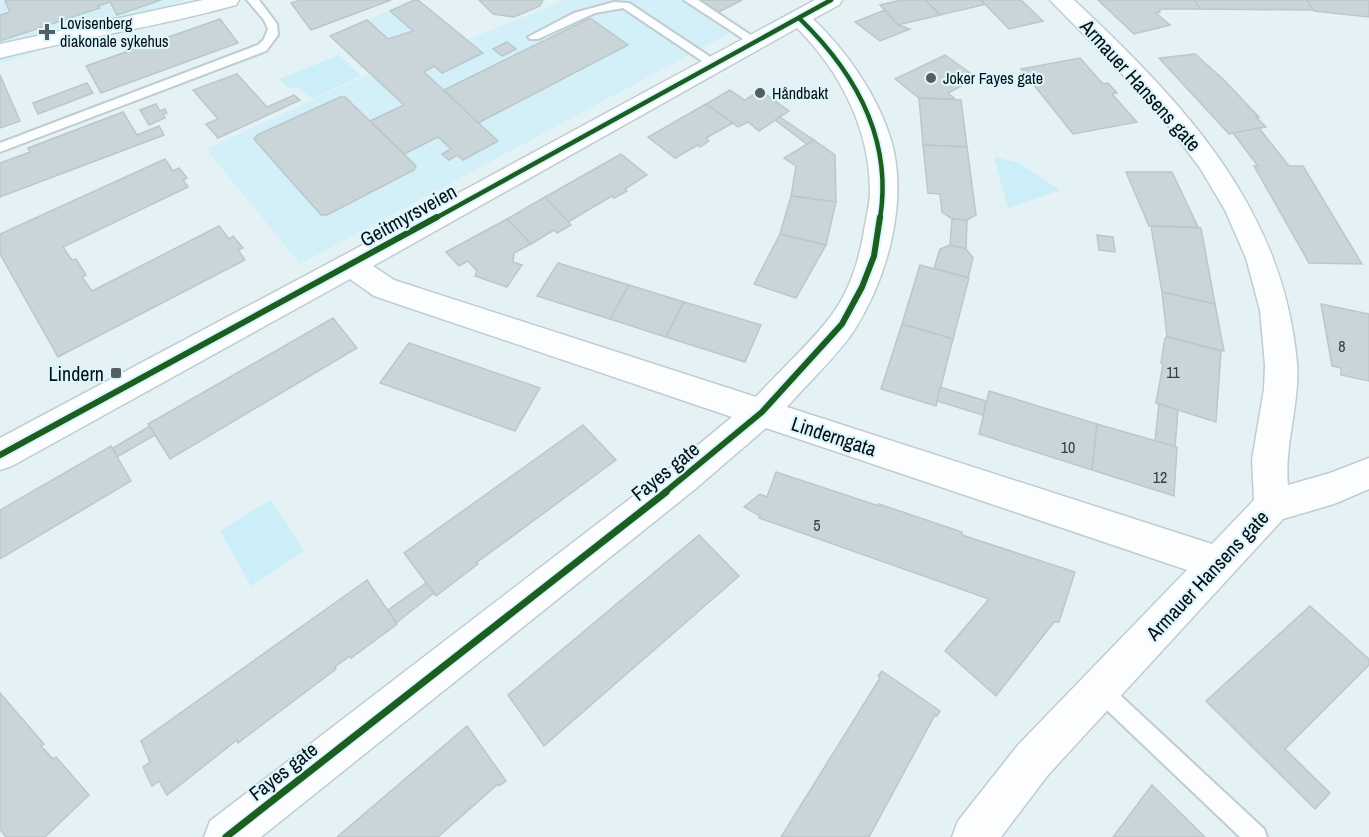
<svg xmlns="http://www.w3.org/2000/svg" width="1369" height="837" font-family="'Archivo Narrow',sans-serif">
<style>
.built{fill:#d3eff8}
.green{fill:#cbeef9}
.building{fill:#c9d5d8;stroke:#bbc7cb;stroke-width:1.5}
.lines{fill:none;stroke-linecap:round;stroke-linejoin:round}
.service-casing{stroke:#c0cccf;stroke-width:4}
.minor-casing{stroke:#c0cccf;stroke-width:3}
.service{fill:#fbfdfe;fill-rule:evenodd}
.minor{fill:#fbfdfe;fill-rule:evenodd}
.cycleway-far2-casing{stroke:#ddf5fd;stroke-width:8}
.cycleway-far1-casing{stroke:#ddf5fd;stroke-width:10}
.cycleway-casing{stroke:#ddf5fd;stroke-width:10}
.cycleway-far2{stroke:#1b5e20;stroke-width:4.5}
.cycleway-far1{stroke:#1b5e20;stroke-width:6}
.cycleway{stroke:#1b5e20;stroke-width:7}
.poi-dot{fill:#535e62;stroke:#ddf5fd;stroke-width:2}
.labels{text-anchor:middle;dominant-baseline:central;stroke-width:4.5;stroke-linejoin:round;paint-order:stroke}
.far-poi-label{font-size:16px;fill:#050e12;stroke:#ddf5fd;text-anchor:start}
.number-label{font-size:16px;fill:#364044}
.street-label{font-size:20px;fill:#050e12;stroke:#ddf5fd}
.poi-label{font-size:20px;fill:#050e12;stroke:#ddf5fd;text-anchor:end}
</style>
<rect width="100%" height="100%" fill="#e4f2f6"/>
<g class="built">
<polygon points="0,0 186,0 0,64"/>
<polygon points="414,0 418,0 467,40 565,0 680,0 730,33 300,264 206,149 369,74 330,36"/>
</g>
<g class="green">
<polygon points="339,55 361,76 312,99 300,88 288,88 279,79"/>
<polygon points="994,157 1019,163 1060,190 1008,208"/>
<polygon points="271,500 304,551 251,586 220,531"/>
</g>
<g class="building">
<polygon points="161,0 117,15 110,2 98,6 100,8 0,41 0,15 10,12 5,1 7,0"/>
<polygon points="301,0 391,0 311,30 291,3"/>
<polygon points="414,0 418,0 483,53 442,73 434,66 424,72 498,141 463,160 457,155 449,160 442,154 451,149 438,137 404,154 370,121 404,105 330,36 367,20 388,39 413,31 390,11"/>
<polygon points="479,0 543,0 540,6 514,17 493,14"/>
<polygon points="700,0 742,0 719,12"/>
<polygon points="901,0 926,0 940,15 898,25 880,5"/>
<polygon points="926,0 981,0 987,4 940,15"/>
<polygon points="981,0 1021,0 1043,21 1009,29"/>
<polygon points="1098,0 1195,0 1200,9 1160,9 1160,12 1156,13 1170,25 1134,34"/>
<polygon points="1195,0 1307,0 1314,10 1200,9"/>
<polygon points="1307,0 1369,0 1369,17 1314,11"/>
<polygon points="885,10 898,25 910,29 880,41 855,22"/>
<polygon points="590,18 628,45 478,123 444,90"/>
<polygon points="220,19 238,43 101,93 86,66"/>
<polygon points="507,42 516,49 502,56 493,49"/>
<polygon points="1195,54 1224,80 1259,117 1256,117 1266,127 1229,134 1159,58"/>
<polygon points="945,55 973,75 964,79 969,82 948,93 955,99 919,98 895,79"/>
<polygon points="1080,58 1103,84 1108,83 1117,93 1112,94 1137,122 1073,134 1021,69"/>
<polygon points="237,74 267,107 294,95 300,100 218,138 206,124 218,119 193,90"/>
<polygon points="0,75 20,121 0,128"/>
<polygon points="87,83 93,93 38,114 33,103"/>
<polygon points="730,90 745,100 757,92 764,93 789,111 759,131 748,122 738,127 706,104"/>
<polygon points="340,97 345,97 416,166 414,170 327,215 321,215 254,139 257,135"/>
<polygon points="919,98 961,100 967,147 923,145"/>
<polygon points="156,104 160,111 165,109 167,113 163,114 165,118 149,125 140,110"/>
<polygon points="706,104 733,123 706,138 709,141 700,147 698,145 675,158 648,137"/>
<polygon points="123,112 137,135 159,126 164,135 0,197 0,163 30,152 28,148"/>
<polygon points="780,117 805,134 814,140 807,144 775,120"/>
<polygon points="1259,128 1289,166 1303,166 1362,264 1309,263 1254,166 1258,166 1233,133"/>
<polygon points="814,140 835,155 836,202 791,196 796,166 784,158"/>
<polygon points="923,145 967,147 976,215 967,220 952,219 942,212 940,194 928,193"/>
<polygon points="621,154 647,175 625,189 627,191 614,198 612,196 568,222 545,197"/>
<polygon points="165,159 173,171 179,168 187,178 183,180 188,187 63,247 72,260 76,259 86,275 82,277 92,291 219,226 229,239 233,236 243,248 238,250 245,260 58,357 0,254 0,234"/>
<polygon points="1126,172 1172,172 1198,227 1149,226"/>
<polygon points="791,196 836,202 826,245 780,234"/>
<polygon points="545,197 571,225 557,233 554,230 531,244 507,219"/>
<polygon points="507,219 531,244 514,253 513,262 522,265 507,287 475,276 477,271 468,261 459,266 446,252"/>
<polygon points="952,219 967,220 966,249 950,245"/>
<polygon points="1151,226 1201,228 1215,304 1162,292"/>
<polygon points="780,234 826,245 796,298 754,284"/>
<polygon points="1097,235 1113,237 1115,252 1099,250"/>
<polygon points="950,245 966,249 973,258 968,278 934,268 940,249"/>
<polygon points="558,263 629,285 610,319 537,296"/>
<polygon points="920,265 969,278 953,339 902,324"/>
<polygon points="629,285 684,302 666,337 610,319"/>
<polygon points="1162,292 1215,304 1224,351 1167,337"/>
<polygon points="684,302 761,325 745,362 666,337"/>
<polygon points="1321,304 1369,314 1369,381 1341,375 1341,368 1332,366"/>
<polygon points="333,318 357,348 170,459 148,424"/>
<polygon points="902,324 953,339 936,406 881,389"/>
<polygon points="1167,337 1221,351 1216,422 1156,403 1163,364 1161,363 1165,338"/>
<polygon points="409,343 540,388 515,431 380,383"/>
<polygon points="940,387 986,401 983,415 937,401"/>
<polygon points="989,391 1097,424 1092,470 979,434"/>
<polygon points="1159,404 1178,410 1175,447 1155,441"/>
<polygon points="1097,424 1177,447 1174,496 1092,470"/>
<polygon points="583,425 616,460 476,563 478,564 436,596 404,553"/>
<polygon points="150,426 155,435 117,457 113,448"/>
<polygon points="111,446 131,481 0,559 0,510"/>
<polygon points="776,472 879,506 879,504 962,532 962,535 1075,572 1059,622 1054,622 996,696 945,651 989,599 759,518 760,516 744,507 760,494 767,497"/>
<polygon points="699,535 739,576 544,746 508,695"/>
<polygon points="367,580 397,624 351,658 350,656 335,667 336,669 238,743 237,740 167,795 159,781 152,786 143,767 150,762 141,741"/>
<polygon points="426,583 434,593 396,623 388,610"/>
<polygon points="1310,606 1369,659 1369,665 1285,749 1330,793 1315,809 1206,701"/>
<polygon points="882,671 940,711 937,716 935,715 869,837 781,837 880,678 878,676"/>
<polygon points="0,693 44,744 41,746 53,759 56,757 89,795 45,837 6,837 0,829"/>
<polygon points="467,726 506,781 499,786 498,784 438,837 337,837"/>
<polygon points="1152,785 1205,837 1113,837"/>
</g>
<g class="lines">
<defs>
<g id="service">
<polygon points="247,0 259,0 277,24 278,35 266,51 0,152 0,143 258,45 264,39 268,29 264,20"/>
<polygon points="684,0 698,0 761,42 759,44 751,44"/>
<polygon points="614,2 629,3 721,64 719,67 711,67 623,8 595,13 538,39 530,39 528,37 574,13"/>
<polygon points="1099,679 1106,682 1264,829 1267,837 1240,837 1092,696 1089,689 1092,682"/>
</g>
<g id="minor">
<path d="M 203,0 L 239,0 L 236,5 C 158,27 78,38 0,58 L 0,44 Z"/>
<path d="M 815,0 L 842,0 L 839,5 L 813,19 C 846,50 878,96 891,140 C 909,201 887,280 853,332 C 837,356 807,384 787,407 L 1212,544 L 1254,500 L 1252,460 L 1264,389 L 1265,365 L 1260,310 L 1246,258 L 1225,210 L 1200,168 L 1167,124 L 1130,82 L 1050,0 L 1074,0 C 1183,103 1283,206 1297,363 C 1300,404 1284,444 1288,485 L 1330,473 L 1369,458 L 1369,489 L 1334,504 L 1283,519 L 1048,775 L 1001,837 L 952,837 L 958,821 L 1018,745 L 1187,570 L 766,428 L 694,490 L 261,837 L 204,837 L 210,821 L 670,468 L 732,417 L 374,296 L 350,279 L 12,466 L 0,470 L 0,438 L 344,255 ZM 797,28 C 840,71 870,129 870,191 C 870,204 866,218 864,231 C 859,261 849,292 831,316 C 809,345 780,370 756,397 L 394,280 L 373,266 Z"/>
</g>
</defs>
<use href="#service" class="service-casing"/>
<use href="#minor" class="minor-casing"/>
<use href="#service" class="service"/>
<use href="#minor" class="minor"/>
<defs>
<g id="cycleway-far2">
<path d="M 799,18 C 855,72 893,139 880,219"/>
<polyline points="434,219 831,0"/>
</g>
<g id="cycleway-far1">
<polyline points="0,455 437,217"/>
<polyline points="664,493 762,412 842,324 862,287 874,256 880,217"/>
</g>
<polyline id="cycleway" points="226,837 666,492"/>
</defs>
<use href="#cycleway-far2" class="cycleway-far2-casing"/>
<use href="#cycleway-far1" class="cycleway-far1-casing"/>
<use href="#cycleway" class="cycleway-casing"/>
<use href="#cycleway-far2" class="cycleway-far2"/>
<use href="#cycleway-far1" class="cycleway-far1"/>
<use href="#cycleway" class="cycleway"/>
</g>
<g class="poi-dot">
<path d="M44 23h6v6h6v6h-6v6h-6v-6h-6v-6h6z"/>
<circle cx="931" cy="78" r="6"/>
<circle cx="760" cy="93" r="6"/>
<rect x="110" y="367" width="12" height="12" rx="3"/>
</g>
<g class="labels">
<g class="far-poi-label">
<text x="60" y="23">Lovisenberg<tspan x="60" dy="18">diakonale sykehus</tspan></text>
<text x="943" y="78">Joker Fayes gate</text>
<text x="772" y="93">Håndbakt</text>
</g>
<g class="number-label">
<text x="1342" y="346">8</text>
<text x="1173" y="372">11</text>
<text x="1068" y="447">10</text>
<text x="1160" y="477">12</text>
<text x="817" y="525">5</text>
</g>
<g class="street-label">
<text transform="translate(1141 85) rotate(48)">Armauer Hansens gate</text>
<text transform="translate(408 215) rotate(-29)">Geitmyrsveien</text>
<text transform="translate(834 436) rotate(18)">Linderngata</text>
<text transform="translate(665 471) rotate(-39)">Fayes gate</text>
<text transform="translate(1207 575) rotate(-47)">Armauer Hansens gate</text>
<text transform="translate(283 771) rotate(-38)">Fayes gate</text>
</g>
<g class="poi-label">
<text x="104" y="373">Lindern</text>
</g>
</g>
</svg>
